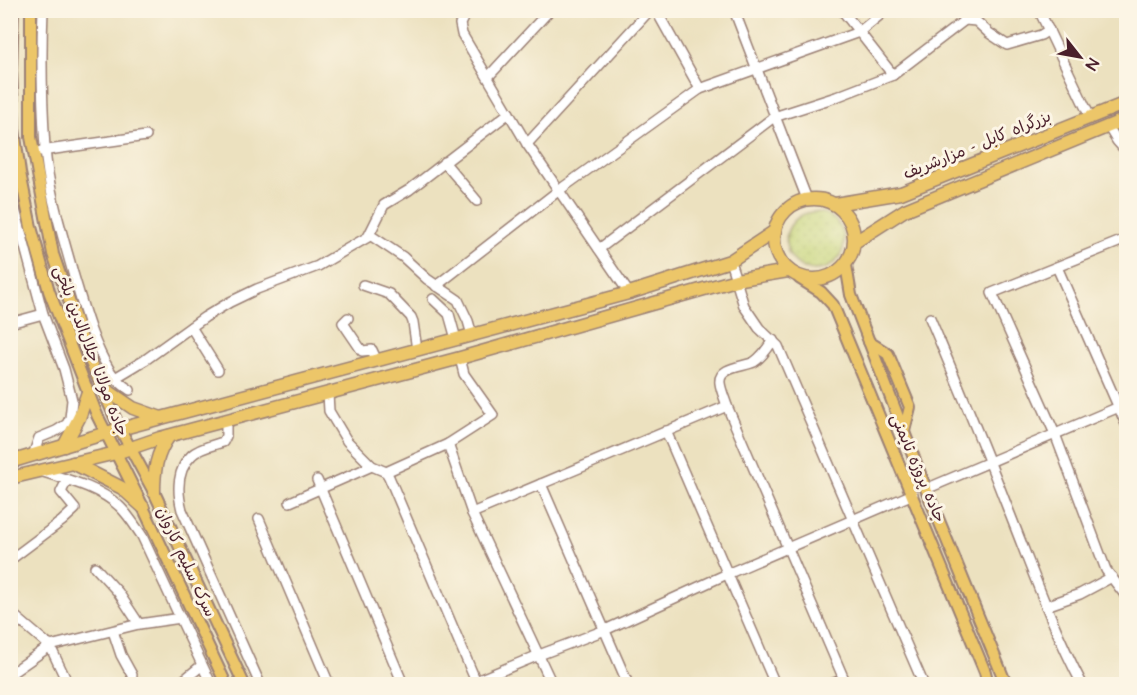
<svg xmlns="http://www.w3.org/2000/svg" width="1137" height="695" font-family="'Architects Daughter','Playpen Sans Arabic',sans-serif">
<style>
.grass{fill:url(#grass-dots);stroke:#877a51;stroke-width:1.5}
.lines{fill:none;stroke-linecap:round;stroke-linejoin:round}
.minor-casing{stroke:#9b8075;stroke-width:12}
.major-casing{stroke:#9b8075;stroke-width:14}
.highway-casing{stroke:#9b8075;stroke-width:15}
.minor{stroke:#fff;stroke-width:9}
.major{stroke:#ecc669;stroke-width:10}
.highway{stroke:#ecc669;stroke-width:12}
.labels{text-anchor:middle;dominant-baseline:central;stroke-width:6;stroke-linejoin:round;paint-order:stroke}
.street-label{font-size:16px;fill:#4a1f2b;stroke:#fcf5e5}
</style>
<defs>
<pattern id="grass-dots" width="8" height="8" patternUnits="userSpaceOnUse" patternTransform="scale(1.5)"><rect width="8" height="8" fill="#c4d477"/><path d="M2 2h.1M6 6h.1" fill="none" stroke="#aab667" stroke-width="1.8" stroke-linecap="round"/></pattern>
</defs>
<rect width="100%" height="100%" fill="#fcf5e5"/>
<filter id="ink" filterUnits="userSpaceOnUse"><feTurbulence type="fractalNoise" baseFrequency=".0167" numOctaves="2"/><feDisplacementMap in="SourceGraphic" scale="12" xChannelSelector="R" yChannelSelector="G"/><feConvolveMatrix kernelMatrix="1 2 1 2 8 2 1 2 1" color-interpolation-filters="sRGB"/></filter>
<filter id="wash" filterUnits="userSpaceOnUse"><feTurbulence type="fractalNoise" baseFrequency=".008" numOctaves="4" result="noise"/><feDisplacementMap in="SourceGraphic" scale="24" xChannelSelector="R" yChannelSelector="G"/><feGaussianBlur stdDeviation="1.35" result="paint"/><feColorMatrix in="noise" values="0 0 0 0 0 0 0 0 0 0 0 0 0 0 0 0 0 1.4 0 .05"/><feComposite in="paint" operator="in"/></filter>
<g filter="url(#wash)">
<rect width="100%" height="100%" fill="#ece1bf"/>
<circle class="grass" cx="815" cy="241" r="29"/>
</g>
<g filter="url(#ink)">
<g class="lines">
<defs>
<g id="minor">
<path d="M 43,10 C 41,56 42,102 45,148 C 48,190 62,233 73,273 C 83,306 92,342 110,371 C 115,379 122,385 130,390"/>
<polyline points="467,10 460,24 462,34 527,144 629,293"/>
<polyline points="656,10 700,89"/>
<polyline points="734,10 807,199"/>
<polyline points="842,10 893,75"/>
<polyline points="958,10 965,20 976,21 989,33 1007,45 1041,35 1049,30"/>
<polyline points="1039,10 1090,117"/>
<polyline points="488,77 550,10"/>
<polyline points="1108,126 1117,141 1126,151"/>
<polyline points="527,144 650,10"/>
<polyline points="41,151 146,136"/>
<polyline points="444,162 477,201"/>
<polyline points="10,191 43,314 64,369 72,400 70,418 67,424 56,431 39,438 33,456"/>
<polyline points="370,235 403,257 427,279 458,300 468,321 472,335"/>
<polyline points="1126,239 992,293 1055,434 1106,570 1126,596"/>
<polyline points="599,249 774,117 836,97 893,75 978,10"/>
<polyline points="730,261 744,306 759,328 778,346 923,683"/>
<polyline points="1057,267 1126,424"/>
<polyline points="363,285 389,294 411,317 413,322 417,350"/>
<polyline points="436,286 558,191 700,89 859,32 886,10"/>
<polyline points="433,299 449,314 456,339"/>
<polyline points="348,318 343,323 362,351 372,350 377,361"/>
<path d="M 930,318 C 956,380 982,441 1006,504 C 1030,564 1052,627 1082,684"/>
<polyline points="10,323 43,314"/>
<polyline points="191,327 218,370"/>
<path d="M 773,340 C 768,348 762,357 754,362 C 744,367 718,367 720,383 C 721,391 725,399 727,406 L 846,684"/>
<polyline points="115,378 145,360 205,317 230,302 257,289 318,266 368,237 384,205 409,190 509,113"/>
<polyline points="328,394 329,411 347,441 372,466 386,472 389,477 477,684"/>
<path d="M 226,421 L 226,436 L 223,442 C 214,445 199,448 192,455 C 177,469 177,491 182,510 L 260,684"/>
<polyline points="666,431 775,684"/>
<polyline points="448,444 472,513 552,684"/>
<path d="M 40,471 C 65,479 99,487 119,506 C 128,514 135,526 142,536 L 211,684"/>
<polyline points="386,472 448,444 493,415 464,374 460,358"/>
<polyline points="317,480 403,684"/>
<polyline points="541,484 628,684"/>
<polyline points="926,489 1126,404"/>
<polyline points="290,502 372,466"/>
<polyline points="472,513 727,406"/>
<polyline points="259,519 329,684"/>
<polyline points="10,560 62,521 75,509 61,492 67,480"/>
<polyline points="95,567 118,592 139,624"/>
<polyline points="1046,606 1080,594 1112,577"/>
<polyline points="10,612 50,646 68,684"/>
<polyline points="113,631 121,655 132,675"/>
<polyline points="10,674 50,646 139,624 181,618"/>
<polyline points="179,684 201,666"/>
<polyline points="469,684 539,655 605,630 727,574 913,494"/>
<polyline points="831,684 844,679"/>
</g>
<g id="major">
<polyline points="13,10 11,70 14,129 20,173 31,227 49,291 97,415 143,507 226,684"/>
<polyline points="31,10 31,137 53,254 88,356 120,429 154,492 244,684"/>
<polyline points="846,265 851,295 926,489 1006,684"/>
<polyline points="799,278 821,292 833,305 985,672 988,684"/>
<polyline points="869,342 888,354 910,407 904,431"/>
</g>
<g id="highway">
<circle cx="814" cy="239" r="40"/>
<polyline points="835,204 901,193 1126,103"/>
<polyline points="855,242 905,210 1126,119"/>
<polyline points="102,387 133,408 161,418"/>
<polyline points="64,446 79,418 88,392"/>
<polyline points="10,462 120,429 629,293 730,261 775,231"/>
<polyline points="73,463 122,488 143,507"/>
<polyline points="10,478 116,453 160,438 460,358 736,280 788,271"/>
<path d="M 154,492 C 154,471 156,454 169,436"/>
</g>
</defs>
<use href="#minor" class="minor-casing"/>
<use href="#major" class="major-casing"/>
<use href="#highway" class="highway-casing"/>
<use href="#minor" class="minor"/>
<use href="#major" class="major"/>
<use href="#highway" class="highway"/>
</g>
</g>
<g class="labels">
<g class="street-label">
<text transform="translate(977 145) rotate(-22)">بزرگراه کابل - مزارشریف</text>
<text transform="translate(91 351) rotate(69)">جاده مولانا جلال‌الدین بلخی</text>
<text transform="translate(918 468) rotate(67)">جاده پروژه تایمنی</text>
<text transform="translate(186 562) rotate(65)">سرک سلیم کاروان</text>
</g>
</g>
<rect width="1137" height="695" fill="none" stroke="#fcf5e5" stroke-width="36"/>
<g transform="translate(1080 57) rotate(121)" stroke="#fcf5e5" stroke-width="4.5" paint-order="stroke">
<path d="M0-4.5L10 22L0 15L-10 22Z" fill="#4a1f2b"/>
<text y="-9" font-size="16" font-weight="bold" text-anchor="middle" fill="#4a1f2b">N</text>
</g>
</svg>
